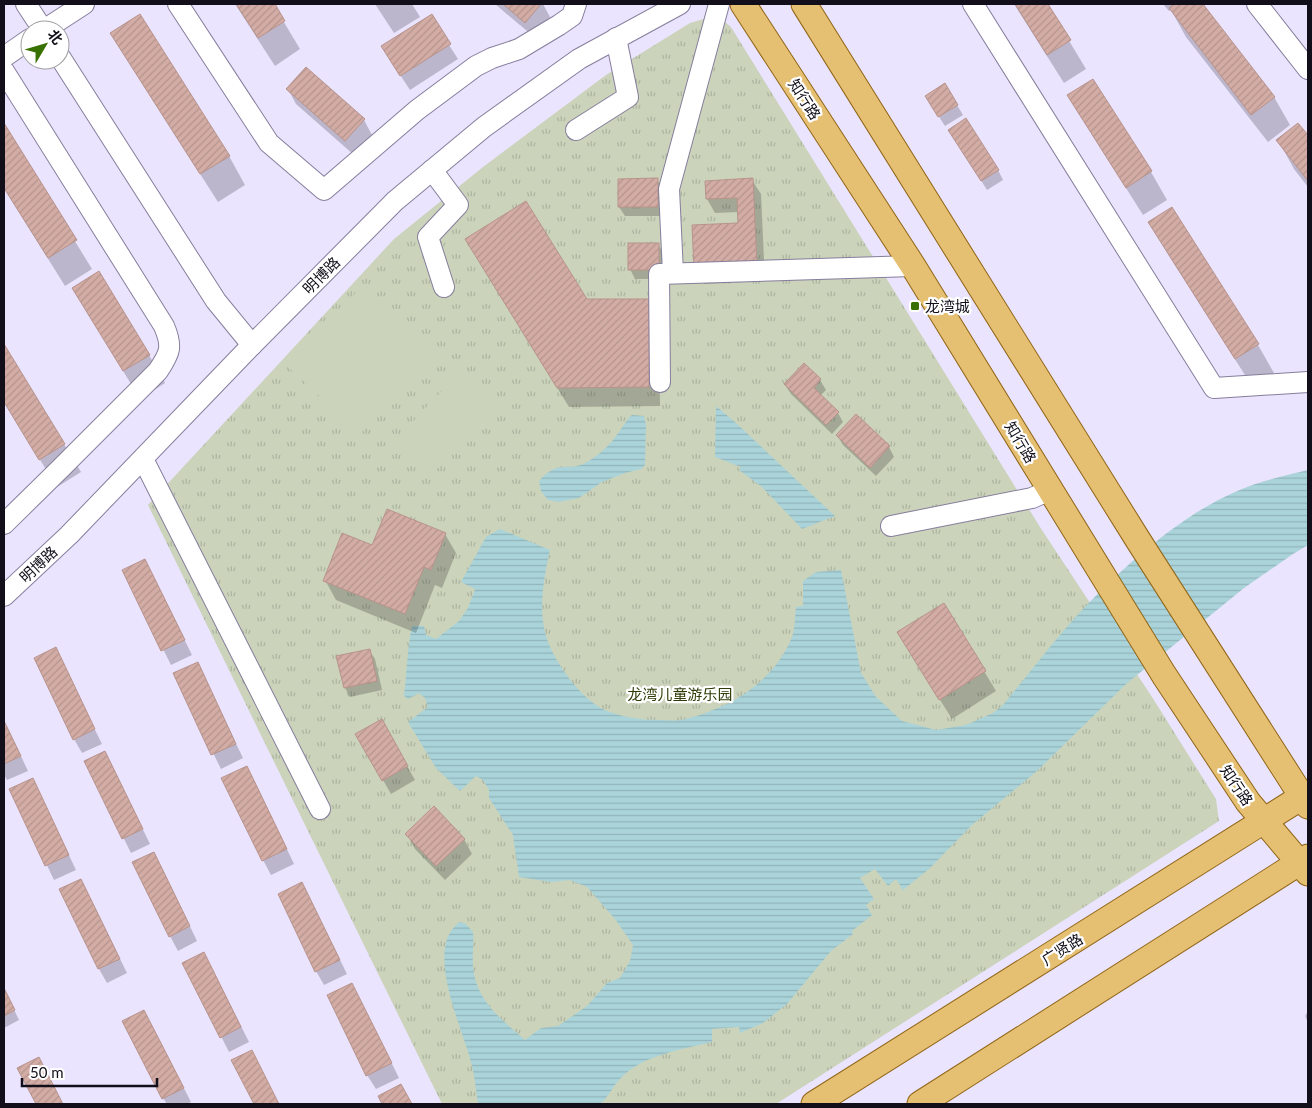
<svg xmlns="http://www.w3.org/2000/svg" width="1312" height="1108" font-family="Lato,'Noto Sans SC',sans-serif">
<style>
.grass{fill:url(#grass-tufts)}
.pitch{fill:#cbd3bb}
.water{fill:url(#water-rules)}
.shadow{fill:#0003}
.building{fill:url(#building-hatch);stroke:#b8938c}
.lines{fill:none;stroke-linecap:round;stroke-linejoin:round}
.minor-casing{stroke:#867e9c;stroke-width:22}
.major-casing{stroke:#906516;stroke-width:27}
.minor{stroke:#fff;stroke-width:20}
.major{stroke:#e5bf72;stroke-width:25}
.poi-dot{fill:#387100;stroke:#fff;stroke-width:2}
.labels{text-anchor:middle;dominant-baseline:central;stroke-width:4.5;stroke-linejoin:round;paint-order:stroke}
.street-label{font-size:15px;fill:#120f1a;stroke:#fff}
.poi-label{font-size:15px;fill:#120f1a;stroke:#fff;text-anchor:start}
.park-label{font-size:15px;fill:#2f3c08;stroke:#fff}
</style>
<defs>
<pattern id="grass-tufts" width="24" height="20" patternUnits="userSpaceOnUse" patternTransform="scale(1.25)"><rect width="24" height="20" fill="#cbd3bb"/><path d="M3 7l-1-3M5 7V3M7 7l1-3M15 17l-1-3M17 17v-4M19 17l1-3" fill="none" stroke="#adb4a0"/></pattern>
<pattern id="water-rules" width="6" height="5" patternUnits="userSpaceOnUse" patternTransform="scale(1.25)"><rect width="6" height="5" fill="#aad4da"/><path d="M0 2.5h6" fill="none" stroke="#91b5ba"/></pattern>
<pattern id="building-hatch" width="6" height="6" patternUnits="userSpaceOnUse" patternTransform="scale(1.25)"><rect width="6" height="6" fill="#d3ada5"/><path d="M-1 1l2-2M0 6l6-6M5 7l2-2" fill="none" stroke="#b4948d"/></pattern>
</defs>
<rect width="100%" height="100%" fill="#eae4fe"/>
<polygon class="grass" points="717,15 731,27 1040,527 1152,697 1216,799 1219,821 776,1104 442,1104 148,505 394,239 483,167 606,75 690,23"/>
<g class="pitch">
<polygon points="364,284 437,351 360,434 287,366"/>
<polygon points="457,375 494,409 434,472 398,437"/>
</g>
<g class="water">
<polygon points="716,406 735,422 835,516 802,529 762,487 739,470 741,467 715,457"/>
<path d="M 632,415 L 644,416 L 646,425 L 645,465 L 641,469 L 625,473 L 602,482 L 579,498 L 559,502 L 548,500 L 541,491 L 539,481 C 559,458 568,473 587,462 C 598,456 609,446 616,436 C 622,429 625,421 632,415 Z"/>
<path d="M 1308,470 L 1308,545 L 1293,554 L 1244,588 L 1126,684 L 1037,771 L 973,824 L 929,869 L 903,890 L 896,879 L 888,886 L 875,869 L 860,878 L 874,899 L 866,905 L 872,915 L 852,931 L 853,934 L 831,951 L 787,1004 L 763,1023 L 740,1033 L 739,1027 L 712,1029 L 712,1042 C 684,1049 643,1055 622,1077 C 613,1085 609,1097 600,1104 L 478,1104 C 476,1092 475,1078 472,1066 C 464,1031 422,947 460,922 L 466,924 L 473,932 C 474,944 472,956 473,967 C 476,1001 501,1019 525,1040 L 541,1028 L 558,1026 L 587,1006 L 607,983 L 620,978 L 630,961 L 633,945 L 615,919 L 587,887 L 570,880 L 551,882 L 519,877 L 513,835 L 489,798 L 489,790 L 483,780 L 476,776 L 460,791 L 436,768 L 408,722 L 428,707 L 425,698 L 419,693 L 408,699 L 404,696 C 407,672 407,649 412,626 L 424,626 L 426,635 L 436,639 L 459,621 L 468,608 L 475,589 L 461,582 L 486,537 L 500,529 L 550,550 C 544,576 538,610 546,636 C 554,662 581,700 607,711 C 623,717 640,720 658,720 C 665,720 674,721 681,720 C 697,717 713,710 727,704 C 755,690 780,667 792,637 C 795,629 795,617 796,607 L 803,606 L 803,581 L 816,572 L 841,570 L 861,673 L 876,697 L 902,721 L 936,730 L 966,725 L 993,713 L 1002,706 C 1029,674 1054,640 1083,609 C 1124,566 1180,516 1235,492 C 1258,481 1284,476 1308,470 Z"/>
</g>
<g class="shadow">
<polygon points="235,4 273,4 300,49 275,66"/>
<polygon points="375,4 412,4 420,17 394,33"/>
<polygon points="495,4 543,4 550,17 533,36"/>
<polygon points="1014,4 1047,4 1086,69 1064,83"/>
<polygon points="1163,4 1202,4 1274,97 1290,125 1268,142 1186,37 1171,10 1169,11"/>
<polygon points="449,45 458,59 410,90 391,61"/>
<polygon points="128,61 229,156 245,185 218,202"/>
<polygon points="288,89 364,120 372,135 354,155 296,104"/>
<polygon points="1068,96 1151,172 1167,200 1143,215"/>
<polygon points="957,105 963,115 945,126 932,106"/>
<polygon points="1298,124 1308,138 1308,187 1294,169 1278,140"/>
<polygon points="4,126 92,269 65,286 4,188"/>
<polygon points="955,139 998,170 1003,180 987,190"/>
<polygon points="657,180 663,189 663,216 625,216 619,207"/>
<polygon points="752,180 761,194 765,281 704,284 696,269 740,224 739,212 715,213 707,199"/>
<polygon points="658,244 664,254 664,279 635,279 630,269"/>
<polygon points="1166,251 1258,345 1274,373 1252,386"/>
<polygon points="477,258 587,301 648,300 659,320 660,406 569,407"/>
<polygon points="90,316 149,355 165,383 140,399"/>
<polygon points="4,346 81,472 57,487 4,402"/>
<polygon points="804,365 820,380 826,390 820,396 838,413 843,422 832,434 791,394 785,385"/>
<polygon points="856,416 889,447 894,457 876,476 843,445 837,435"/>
<polygon points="445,534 456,553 442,588 435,585 416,633 336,600 325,580 373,547"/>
<polygon points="145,560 192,655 171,665 124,571"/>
<polygon points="944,605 996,691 952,719 910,652"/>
<polygon points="55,649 102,744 82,753 74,739"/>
<polygon points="369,650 375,659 382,690 350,697 345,688"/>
<polygon points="197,663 243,758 221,769 174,674"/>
<polygon points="4,720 28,771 7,780 4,775"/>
<polygon points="381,721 415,780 391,794 357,734"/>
<polygon points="105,752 150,844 131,853 86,762"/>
<polygon points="33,780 76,870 54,880 11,790"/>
<polygon points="255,782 294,864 271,875 263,860"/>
<polygon points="407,834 464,839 472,854 445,880 415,849"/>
<polygon points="162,868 197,941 178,951 170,936"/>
<polygon points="81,880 127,973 107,983 99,969"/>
<polygon points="302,883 347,974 324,985 316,971"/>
<polygon points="184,963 212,968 249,1042 229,1052"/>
<polygon points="4,989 19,1020 4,1028"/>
<polygon points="360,999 399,1078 376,1089 367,1075"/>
<polygon points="1308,1011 1308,1023 1305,1016"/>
<polygon points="152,1026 191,1102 187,1104 167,1104 163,1098"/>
</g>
<g class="building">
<polygon points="236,4 275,4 285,21 258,38"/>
<polygon points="503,4 541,4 525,23"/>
<polygon points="1015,4 1048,4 1071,40 1047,55"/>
<polygon points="1175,4 1203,4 1275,97 1251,115 1169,8"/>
<polygon points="140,14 230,156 200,174 110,33"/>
<polygon points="432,14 451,44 400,76 381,46"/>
<polygon points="306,67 365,119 345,141 286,89"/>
<polygon points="1093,79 1152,171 1126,188 1067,95"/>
<polygon points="945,83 958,105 938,117 925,96"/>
<polygon points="966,118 999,170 981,181 948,130"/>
<polygon points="4,123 77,240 48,258 4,188"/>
<polygon points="1298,123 1308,135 1308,181 1276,140"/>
<polygon points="658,178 658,207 618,207 618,179"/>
<polygon points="753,178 757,267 694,269 692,225 738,223 737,198 706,199 705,181"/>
<polygon points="526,201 587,299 649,299 649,387 557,388 465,239"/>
<polygon points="1172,207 1259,344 1235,359 1148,222"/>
<rect x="628" y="243" width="31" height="27"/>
<polygon points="99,271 150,355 123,371 72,288"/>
<polygon points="4,344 65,444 39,460 4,402"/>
<polygon points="804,363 821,379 814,388 839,412 826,425 784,384"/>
<polygon points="856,414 890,446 870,468 836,435"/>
<polygon points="387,509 446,533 431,570 424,567 405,614 323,581 342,533 372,545"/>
<polygon points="145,559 185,640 161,651 122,570"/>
<polygon points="944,603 986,671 939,700 897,632"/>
<polygon points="56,647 95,729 73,740 34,658"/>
<polygon points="370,649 377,681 344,688 336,656"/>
<polygon points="198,662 236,744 211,755 173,673"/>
<polygon points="382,719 408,766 382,781 355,734"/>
<polygon points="4,721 21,756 4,764"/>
<polygon points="105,751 143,829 122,839 84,761"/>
<polygon points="247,766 287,849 262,861 221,778"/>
<polygon points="33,778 69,855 45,866 9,789"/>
<polygon points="434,806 465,839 436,866 405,834"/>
<polygon points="154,852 190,926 169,937 132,862"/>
<polygon points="81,879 120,959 98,969 59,889"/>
<polygon points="302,882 340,960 315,972 278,894"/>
<polygon points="204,952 241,1027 220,1038 182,963"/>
<polygon points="352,983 392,1063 366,1076 327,995"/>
<polygon points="4,988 15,1010 4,1016"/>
<polygon points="144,1010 184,1088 162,1099 122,1021"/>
<polygon points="252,1050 279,1104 254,1104 231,1060"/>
<polygon points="39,1057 63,1104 36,1104 17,1068"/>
<polygon points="401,1084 412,1104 382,1104 378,1096"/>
</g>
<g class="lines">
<defs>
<g id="minor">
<polyline points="26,4 43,30"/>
<polyline points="178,4 269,143 324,190 417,110 476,66 492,58 519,49 559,25 572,16 576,4"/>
<polyline points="973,4 1214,388 1308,382"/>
<polyline points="1257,4 1308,69"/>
<polyline points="44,30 84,4"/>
<polyline points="4,57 30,39"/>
<polyline points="60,57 216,301 252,345"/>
<path d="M 4,71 L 164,326 C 173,347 170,353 158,371 L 62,467 L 4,524"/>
<polyline points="576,130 628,97 616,38"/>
<polyline points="432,170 458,205 428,237 444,287"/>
<polyline points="673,273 669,189 719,4"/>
<polyline points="660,382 659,274 913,266"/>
<polyline points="143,459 320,809"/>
<polyline points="891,526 1032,498 1050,490"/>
<polyline points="4,596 69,535 252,345 395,201 484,127 579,59 680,4"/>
</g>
<g id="major">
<polyline points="743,4 913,266 1164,675 1248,802 1308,873"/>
<polyline points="804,4 1138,540 1308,806"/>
<polyline points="814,1104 1308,793"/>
<polyline points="920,1104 1308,857"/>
</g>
</defs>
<use href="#minor" class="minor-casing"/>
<use href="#major" class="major-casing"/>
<use href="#minor" class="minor"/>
<use href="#major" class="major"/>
</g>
<rect class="poi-dot" x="910" y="301" width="10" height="10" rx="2.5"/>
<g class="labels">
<g class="street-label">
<text transform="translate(805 99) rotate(57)">知行路</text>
<text transform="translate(321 275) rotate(-45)">明博路</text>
<text transform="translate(1021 442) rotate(59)">知行路</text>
<text transform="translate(38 564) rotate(-43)">明博路</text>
<text transform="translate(1237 785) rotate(56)">知行路</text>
<text transform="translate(1062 949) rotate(-32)">广贤路</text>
</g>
<g class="poi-label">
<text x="925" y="306">龙湾城</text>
</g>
<g class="park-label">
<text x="680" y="694">龙湾儿童游乐园</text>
</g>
</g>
<rect width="1312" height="1108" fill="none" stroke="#120f1a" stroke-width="10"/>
<g transform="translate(45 45) rotate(52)"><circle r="24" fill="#ffffff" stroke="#a09fa3"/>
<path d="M0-4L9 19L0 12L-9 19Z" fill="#387100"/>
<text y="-8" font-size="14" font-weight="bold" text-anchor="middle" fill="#120f1a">北</text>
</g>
<path d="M22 1078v8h135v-8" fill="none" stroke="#120f1a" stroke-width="2.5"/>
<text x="30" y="1078" font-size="15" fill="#120f1a" stroke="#ffffff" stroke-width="4" paint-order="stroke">50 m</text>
</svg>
